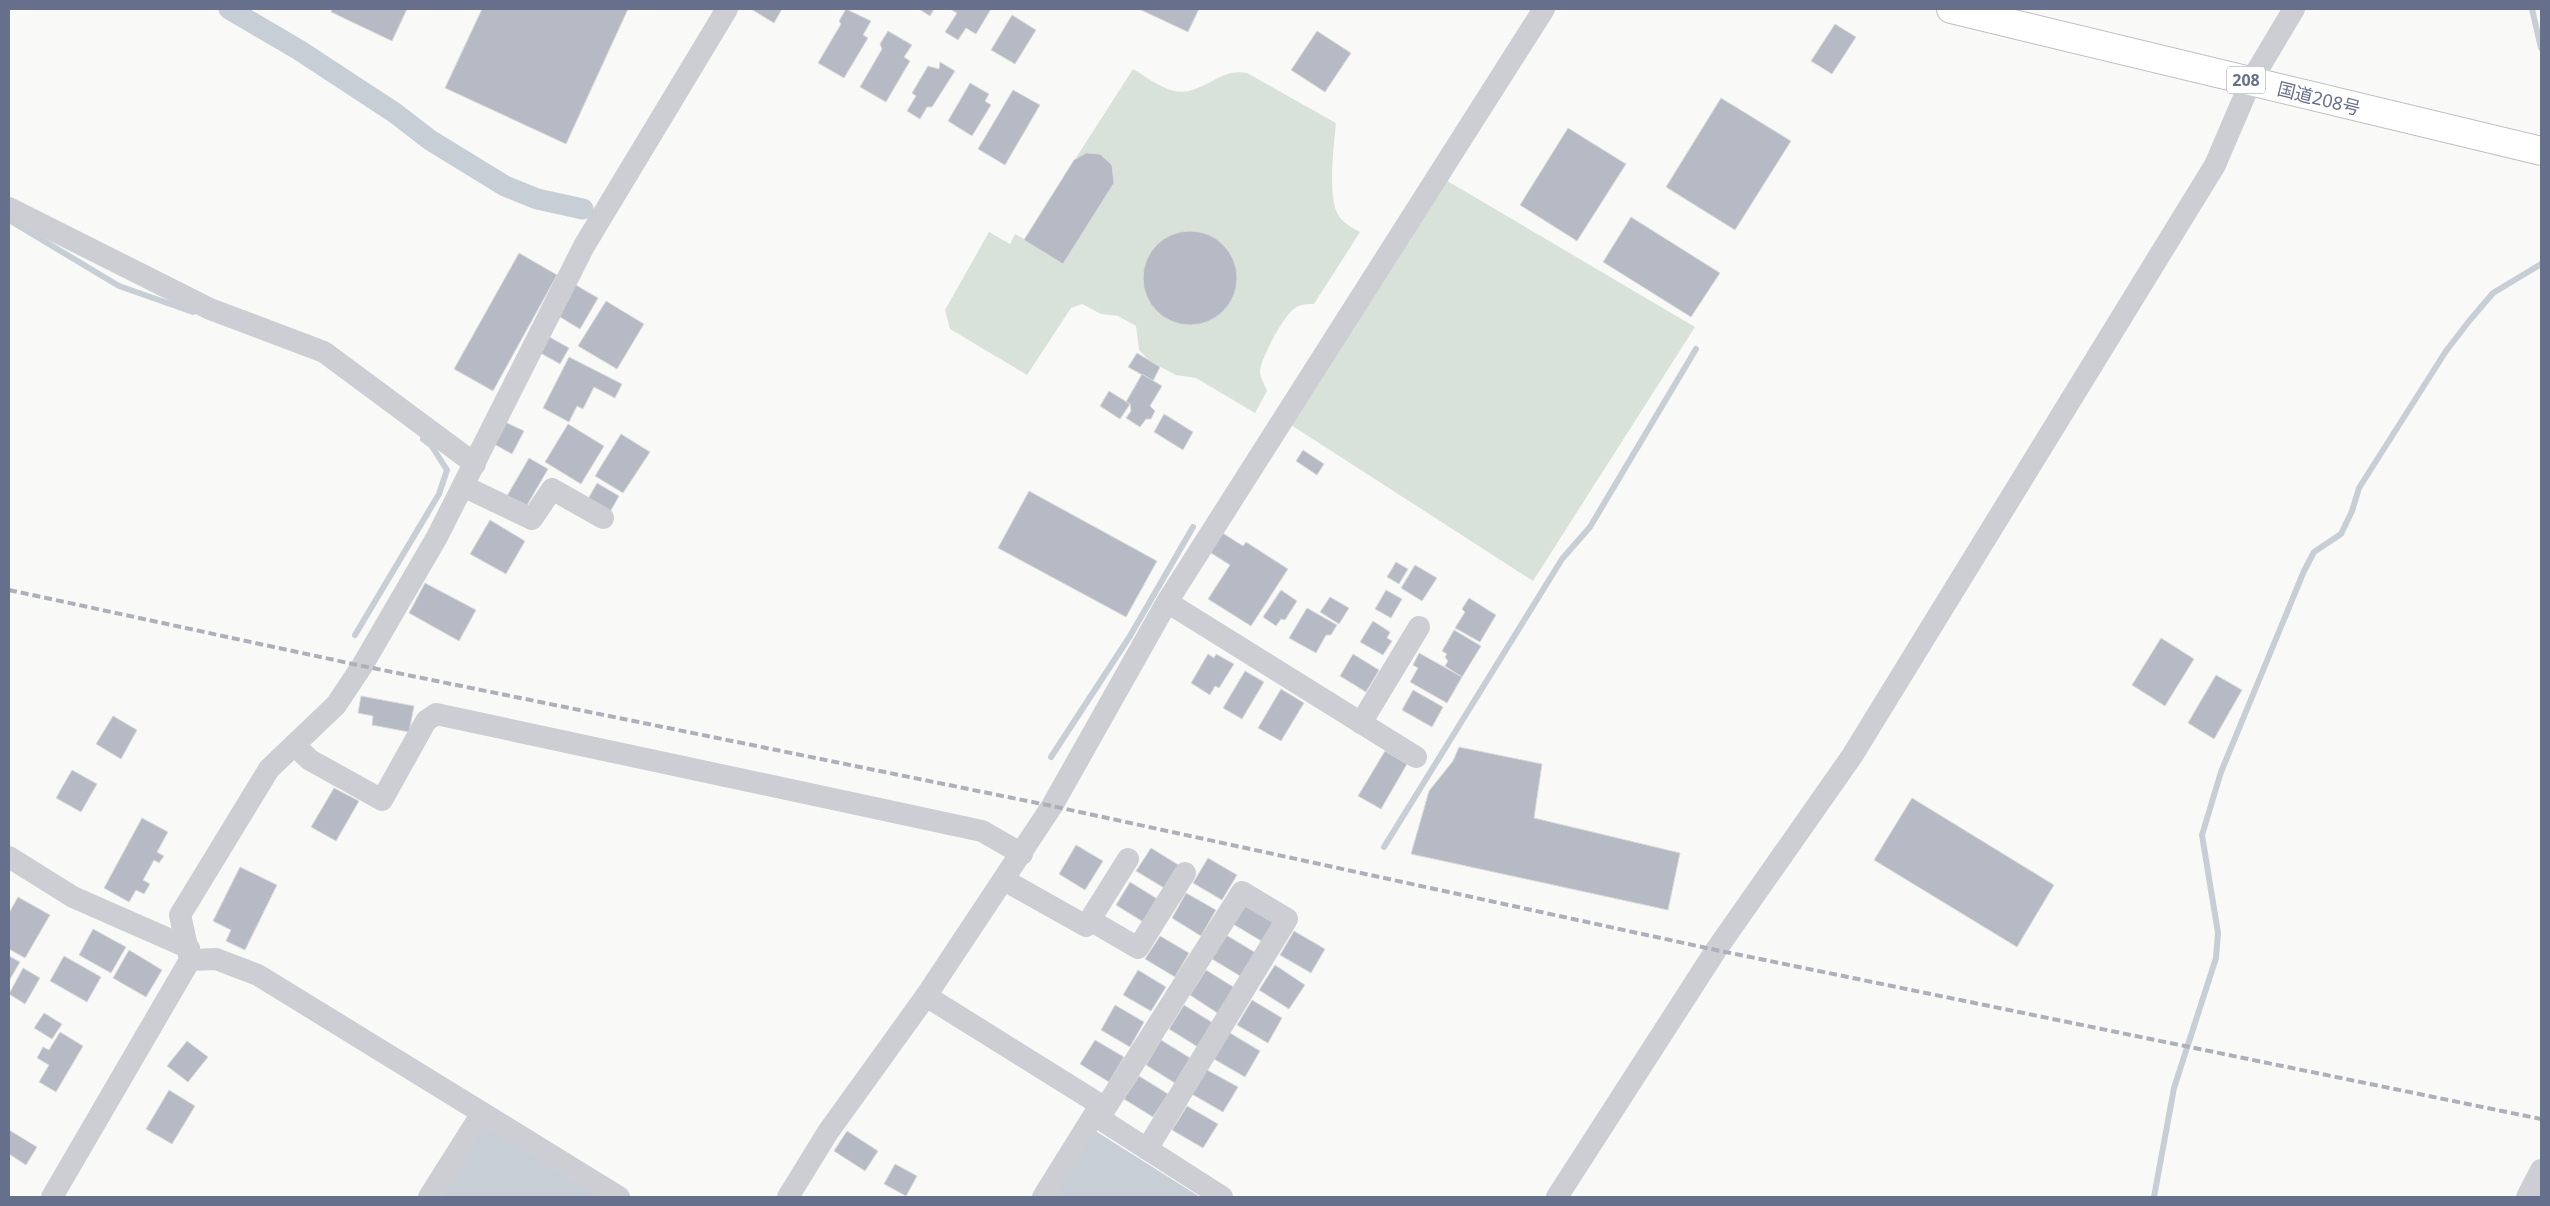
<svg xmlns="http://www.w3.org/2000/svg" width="2550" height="1206" font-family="'Noto Sans','Noto Sans JP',sans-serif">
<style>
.green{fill:#d9e2d8}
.water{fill:#c8ced6}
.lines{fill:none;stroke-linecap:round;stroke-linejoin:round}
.stream{stroke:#c8ced6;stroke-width:6}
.canal{stroke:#c8ced6;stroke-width:21}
.building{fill:#b6bac4;stroke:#dbdcd9}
.highway-casing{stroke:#bcbec3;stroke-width:30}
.minor{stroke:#ccced3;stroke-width:22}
.highway{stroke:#fff;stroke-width:28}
.rail{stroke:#adb0b9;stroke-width:4;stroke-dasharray:8 4;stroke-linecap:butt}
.labels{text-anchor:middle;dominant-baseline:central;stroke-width:5;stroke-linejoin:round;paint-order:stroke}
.shield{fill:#fff;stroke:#949bae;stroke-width:1}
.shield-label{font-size:16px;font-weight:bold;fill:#66708c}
.street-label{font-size:18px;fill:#66708c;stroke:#fff}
</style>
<rect width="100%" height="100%" fill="#f9faf7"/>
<g class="green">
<path d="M 1133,69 C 1145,76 1158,86 1171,90 C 1201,99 1217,67 1247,73 L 1336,123 C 1334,145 1326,203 1341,219 C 1346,224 1354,229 1360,232 L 1314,304 C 1308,304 1301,304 1295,308 C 1285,314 1259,360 1260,373 C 1261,379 1265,385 1267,391 L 1255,413 L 1196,378 L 1176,375 L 1151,362 L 1139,350 L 1136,326 L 1118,316 L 1101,314 L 1082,304 L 1071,308 L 1027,375 L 950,329 L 945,310 L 989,232 L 1010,244 L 1015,234 L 1024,239 Z"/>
<polygon points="1444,179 1695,327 1533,581 1291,425"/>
</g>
<g class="water">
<polygon points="486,1126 601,1197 441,1197"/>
<polygon points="1094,1130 1200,1197 1051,1197"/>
</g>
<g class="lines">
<g class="stream">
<polyline points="2532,9 2541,48"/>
<polyline points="9,220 119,286 193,312"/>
<polyline points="355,635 439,494 447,470 431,445 423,439"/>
<polyline points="1051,757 1130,636 1193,527"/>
<polyline points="1384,847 1562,559 1590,527 1696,349"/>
<polyline points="2154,1197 2174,1088 2216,958 2218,933 2202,835 2221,772 2304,571 2314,552 2341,534 2352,511 2359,488 2446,351 2470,320 2493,293 2541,264"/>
</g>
<polyline class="canal" points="229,9 299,50 395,113 430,140 505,186 537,199 583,209"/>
</g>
<g class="building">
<polygon points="332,9 407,9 392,41 331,12"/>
<polygon points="482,9 628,9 566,144 445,88"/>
<polygon points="751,9 782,9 774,23"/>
<polygon points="846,9 871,21 863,35 868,38 844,78 818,63 841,24 839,21"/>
<polygon points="919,9 934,9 930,16"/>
<polygon points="950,9 991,9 976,34 966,28 958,40 945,32 957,13"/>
<polygon points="1139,9 1199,9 1188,32"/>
<polygon points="1012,15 1036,30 1015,64 991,50"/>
<polygon points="1835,24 1856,37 1832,74 1811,61"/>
<polygon points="888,31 912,45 904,57 910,61 886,102 860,87 882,49 880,44"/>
<polygon points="1317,31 1351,53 1325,92 1291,70"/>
<polygon points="940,62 955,71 932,107 927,107 920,119 907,111 916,96 912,93 928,66 939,69"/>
<polygon points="970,83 989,94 985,101 991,105 972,136 948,121"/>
<polygon points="1013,90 1040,105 1005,165 978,149"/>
<polygon points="1721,98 1791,141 1735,230 1666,187"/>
<polygon points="1568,128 1626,164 1577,241 1520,205"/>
<polygon points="1086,153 1100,154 1112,165 1114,183 1063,264 1024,240 1074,160"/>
<polygon points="1631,217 1720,273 1691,317 1603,262"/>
<circle cx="1190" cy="278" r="47"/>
<polygon points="519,253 557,275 493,391 454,369"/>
<polygon points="574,284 598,298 580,329 555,314"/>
<polygon points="606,301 644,324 617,369 578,346"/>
<polygon points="546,335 569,348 560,364 537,351"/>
<polygon points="1137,353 1160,367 1153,381 1128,367"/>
<polygon points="569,357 622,384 615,398 594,387 583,409 577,406 569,422 543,408"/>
<polygon points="1142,374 1162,386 1150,406 1155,411 1151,419 1146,419 1140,427 1126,418 1131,411 1130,404 1126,402"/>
<polygon points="1109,391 1130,404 1120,419 1100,406"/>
<polygon points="1164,414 1193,432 1183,450 1154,432"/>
<polygon points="503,421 524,431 512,454 492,443"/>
<polygon points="568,424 604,446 581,484 545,462"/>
<polygon points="621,434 650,452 623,493 595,476"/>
<polygon points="1303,450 1324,464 1317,475 1296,461"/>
<polygon points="529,458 548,469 526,507 507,496"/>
<polygon points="597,483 619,496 610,512 588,499"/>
<polygon points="1029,491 1157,561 1126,617 998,548"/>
<polygon points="490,520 525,541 506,574 470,554"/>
<polygon points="1221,532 1243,546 1246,542 1288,569 1251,626 1208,599 1230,565 1208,551"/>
<polygon points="1396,562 1408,569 1399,584 1387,577"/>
<polygon points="1415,565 1437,578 1422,601 1401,588"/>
<polygon points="425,583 476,610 459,641 409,613"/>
<polygon points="1281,590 1297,601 1285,620 1281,619 1276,626 1263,617"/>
<polygon points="1386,590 1402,599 1391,618 1375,609"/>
<polygon points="1330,597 1349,608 1339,624 1320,612"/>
<polygon points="1469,598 1496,615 1480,642 1455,628 1465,612 1462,609"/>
<polygon points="1307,608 1337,625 1331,635 1326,635 1316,653 1289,638"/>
<polygon points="1373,621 1390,632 1387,638 1392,641 1383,655 1360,642"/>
<polygon points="1454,630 1481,646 1462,677 1445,666 1448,661 1445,657 1447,654 1442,651"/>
<polygon points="2161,638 2194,659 2165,706 2132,685"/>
<polygon points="1419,653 1462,677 1447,703 1410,682 1418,668 1413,665"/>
<polygon points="1208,654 1214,658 1216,654 1234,664 1219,688 1215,686 1210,695 1191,683"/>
<polygon points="1353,654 1379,670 1366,692 1340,676"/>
<polygon points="1245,671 1264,682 1242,719 1223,708"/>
<polygon points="2216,675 2242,690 2214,739 2188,723"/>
<polygon points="1281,689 1304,703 1281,741 1258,728"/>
<polygon points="1413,690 1443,707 1432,727 1402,710"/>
<polygon points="361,696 414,706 409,732 372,725 373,716 358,713"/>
<polygon points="113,716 137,730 121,759 96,744"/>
<polygon points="1459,747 1542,764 1534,818 1680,853 1668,910 1411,854 1429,791 1453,761"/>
<polygon points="1385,751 1407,764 1381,809 1358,796"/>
<polygon points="72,770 97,784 81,812 56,798"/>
<polygon points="334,788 359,801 336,841 311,827"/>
<polygon points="1912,798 2054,885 2017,947 1874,860"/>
<polygon points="142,818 168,832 157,852 164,856 159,863 154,860 143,880 150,884 144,894 136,890 129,902 104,888"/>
<polygon points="1076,845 1103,861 1085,890 1059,874"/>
<polygon points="1151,848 1180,866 1166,889 1136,871"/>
<polygon points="1208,858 1237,875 1222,900 1193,883"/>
<polygon points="240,867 277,885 245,950 226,941 231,930 213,921"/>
<polygon points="1130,882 1159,900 1145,923 1116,905"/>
<polygon points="1186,893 1216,910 1201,936 1172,918"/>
<polygon points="18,897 50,915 25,958 9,949 9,913"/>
<polygon points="1247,900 1277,918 1263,942 1233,924"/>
<polygon points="93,929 126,947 111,973 79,955"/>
<polygon points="1294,931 1325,949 1311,973 1280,955"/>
<polygon points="1226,935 1256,953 1242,977 1212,959"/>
<polygon points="1160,936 1189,953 1175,977 1145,959"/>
<polygon points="129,950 162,970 146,997 113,978"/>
<polygon points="9,956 20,962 9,981"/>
<polygon points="64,956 101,977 87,1002 50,981"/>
<polygon points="1275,965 1305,985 1289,1009 1259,990"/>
<polygon points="23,968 40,978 25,1004 9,994"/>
<polygon points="1138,970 1166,987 1151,1011 1123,995"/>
<polygon points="1206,970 1235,988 1219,1014 1190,995"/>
<polygon points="1252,1000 1282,1018 1268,1043 1237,1025"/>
<polygon points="1115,1005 1144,1022 1130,1047 1101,1030"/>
<polygon points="1184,1005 1213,1023 1198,1047 1169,1029"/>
<polygon points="44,1013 62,1024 52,1039 34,1028"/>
<polygon points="60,1032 83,1046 56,1092 39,1082 49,1065 37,1058 43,1047 49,1050"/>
<polygon points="1230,1033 1260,1051 1245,1077 1214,1059"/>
<polygon points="1095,1040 1124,1057 1109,1082 1080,1064"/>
<polygon points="1161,1040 1190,1058 1175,1083 1146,1065"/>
<polygon points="187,1041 208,1057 188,1082 167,1066"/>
<polygon points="1205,1069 1238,1087 1223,1112 1190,1093"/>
<polygon points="1139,1076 1168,1094 1153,1117 1124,1099"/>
<polygon points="169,1090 195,1106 172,1144 146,1129"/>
<polygon points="1187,1106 1218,1124 1203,1148 1172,1130"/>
<polygon points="9,1130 37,1147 26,1165 9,1154"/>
<polygon points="847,1131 878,1151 865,1171 834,1151"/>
<polygon points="895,1164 917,1176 906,1196 884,1184"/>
</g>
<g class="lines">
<defs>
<polyline id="highway" points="1951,9 2541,151"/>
</defs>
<use href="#highway" class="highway-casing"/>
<g class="minor">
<polyline points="9,208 210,309 324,352 475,464"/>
<polyline points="463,486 532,519 552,489 603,518"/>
<polyline points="1167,602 1416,757"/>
<polyline points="1361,723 1419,627"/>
<polyline points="294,745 310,760 382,800 426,721 436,714 982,831 1022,854"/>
<polyline points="9,857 73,897 189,948"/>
<polyline points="1004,880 1086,926 1128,859"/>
<polyline points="1090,920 1138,948 1185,873"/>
<polyline points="190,960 216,959 258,975 619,1197"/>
<polyline points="926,996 1104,1107"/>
<polyline points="1099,1118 1242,892 1287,919 1147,1149"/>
<polyline points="52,1197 190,960 180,915 269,769 336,705 362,666 437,537 584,246 727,9"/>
<polyline points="429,1197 482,1113"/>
<polyline points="788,1197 828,1132 926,996 1052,806 1167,602 1544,9"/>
<polyline points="1043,1197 1094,1115 1222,1197"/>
<polyline points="1557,1197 1716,950 1852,756 2215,165 2251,81 2294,9"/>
<polyline points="2527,1197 2541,1170"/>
</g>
<use href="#highway" class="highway"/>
<polyline class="rail" points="9,590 353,664 1052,806 1716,950 2541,1119"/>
</g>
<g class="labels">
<rect class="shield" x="2227" y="66.5" width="38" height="27" rx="4"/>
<g class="shield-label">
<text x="2246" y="80">208</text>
</g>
<g class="street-label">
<text transform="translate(2319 98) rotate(14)">国道208号</text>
</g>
</g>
<rect width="2550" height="1206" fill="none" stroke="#66708c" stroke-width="20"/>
</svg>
